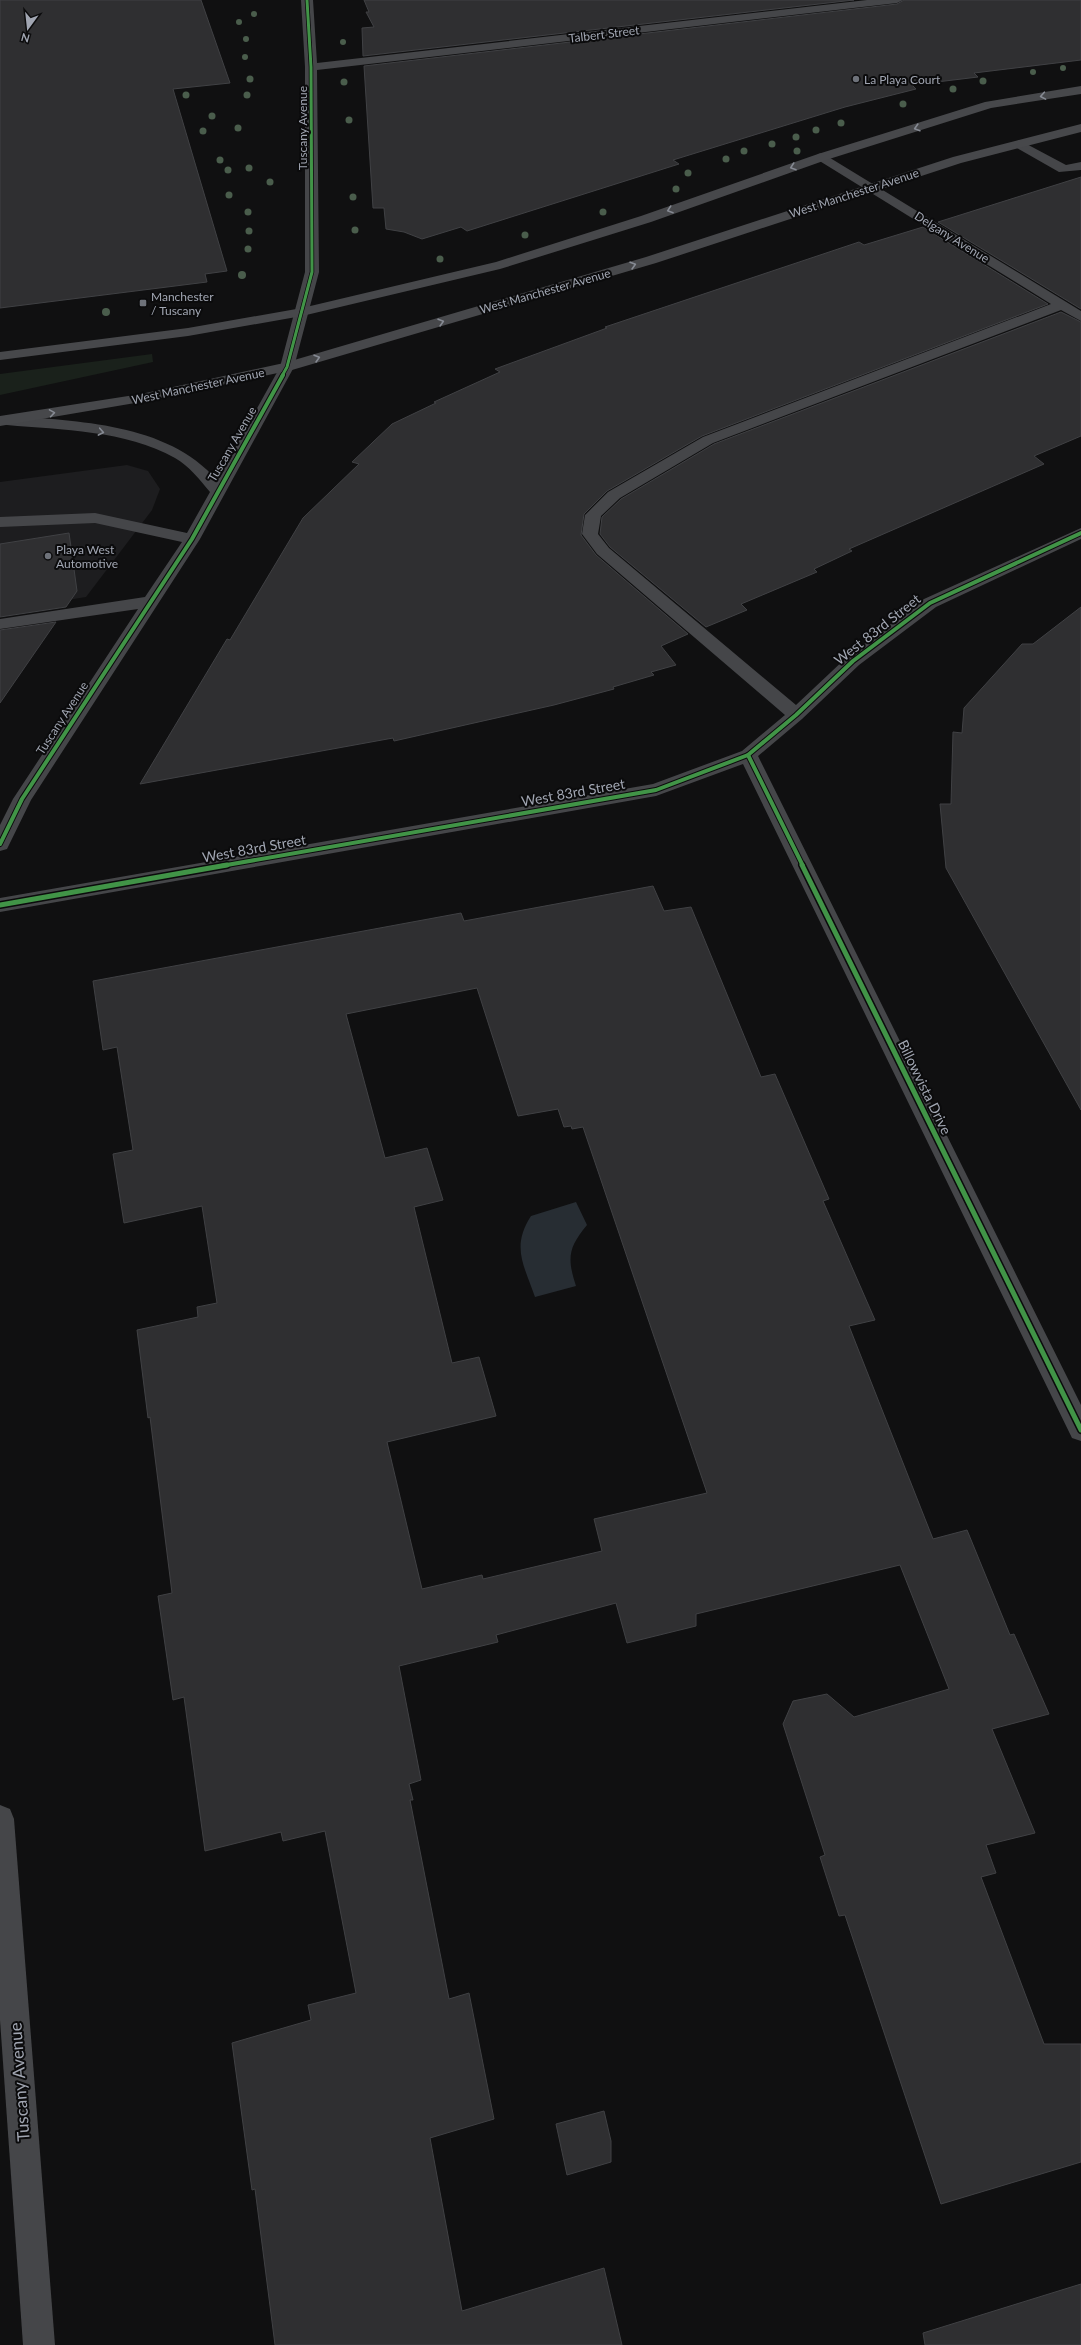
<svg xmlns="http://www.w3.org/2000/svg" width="1081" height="2345" font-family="Lato,sans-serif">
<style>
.built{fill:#1d1d1f}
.green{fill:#1a211b}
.water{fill:#272d33}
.building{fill:#2f2f31;stroke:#404144;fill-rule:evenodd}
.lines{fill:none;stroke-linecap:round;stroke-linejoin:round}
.minor{fill:#454649;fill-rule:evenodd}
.major{fill:#47484b;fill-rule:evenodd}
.cycleway-far2-casing{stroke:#0b0b0c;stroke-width:4.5}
.cycleway-far1-casing{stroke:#0b0b0c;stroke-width:6}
.cycleway-casing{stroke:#0b0b0c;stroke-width:8}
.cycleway-far2{stroke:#419447;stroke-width:3}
.cycleway-far1{stroke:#419447;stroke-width:4}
.cycleway{stroke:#419447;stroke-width:5}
.tree{fill:#4a5d4c}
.oneway{stroke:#868a93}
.oneway2{stroke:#858992}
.poi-dot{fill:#6e727a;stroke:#0b0b0c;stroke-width:1.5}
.labels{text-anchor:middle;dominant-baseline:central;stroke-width:4;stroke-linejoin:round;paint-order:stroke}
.far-street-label{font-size:12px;fill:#a1a6b2;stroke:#0b0b0c}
.far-poi-label{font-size:12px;fill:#a1a6b2;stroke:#0b0b0c;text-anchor:start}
.street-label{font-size:14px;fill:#a1a6b2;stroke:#0b0b0c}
.near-street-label{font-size:17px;fill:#a1a6b2;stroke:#0b0b0c}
</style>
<rect width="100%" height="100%" fill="#101011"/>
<polygon class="built" points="127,465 148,471 160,489 152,510 86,597 0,611 0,482"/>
<polygon class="green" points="152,354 153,362 0,395 0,374"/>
<path class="water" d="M 576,1202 L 587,1225 C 568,1248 567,1258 576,1286 L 535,1297 C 524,1265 511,1247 531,1216 Z"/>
<g class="building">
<polygon points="0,0 201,0 230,83 173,89 227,271 205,274 207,282 0,308"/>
<polygon points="364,0 854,0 363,56 362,28 374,27 366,12 369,12"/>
<polygon points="904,0 1081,0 1081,60 974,73 978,77 912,85 916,89 845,107 673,160 679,164 467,231 461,227 422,239 404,232 386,229 384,208 373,208 364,66 897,4"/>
<polygon points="1081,177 1081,309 938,222"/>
<polygon points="923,227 1048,304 702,436 607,491 584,514 581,535 596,555 688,634 661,646 676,665 651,672 654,675 613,687 614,689 554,705 394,741 393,738 140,784 227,639 230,640 303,518 359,464 352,462 392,424 436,403 434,402 500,372 495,369 607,328 605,327 859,242 864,245"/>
<polygon points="1061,312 1081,322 1081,436 1034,456 1044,464 849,549 852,551 814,569 817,572 741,604 747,610 706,627 610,547 600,534 602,517 621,499 714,444"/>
<polygon points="69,533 77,591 66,607 0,617 0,544"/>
<polygon points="1081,607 1081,1110 946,868 940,804 951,804 953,732 962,733 964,708 1022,644 1033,644"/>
<polygon points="56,622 0,703 0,630"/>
<path d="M 653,886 L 664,911 L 691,907 L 761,1077 L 775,1074 L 829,1199 L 823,1201 L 875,1320 L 849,1326 L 933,1539 L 967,1530 L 1010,1635 L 1014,1634 L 1049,1714 L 992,1729 L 1035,1833 L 986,1845 L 996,1873 L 981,1877 L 1044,2044 L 1081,2044 L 1081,2162 L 941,2204 L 845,1915 L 839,1916 L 820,1857 L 825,1855 L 783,1724 L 793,1701 L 827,1694 L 854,1717 L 949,1689 L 900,1565 L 696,1614 L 696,1626 L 627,1643 L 616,1603 L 496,1635 L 498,1642 L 399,1666 L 421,1780 L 409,1784 L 413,1800 L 410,1800 L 449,1999 L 469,1993 L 494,2119 L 430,2138 L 462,2311 L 604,2268 L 622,2345 L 275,2345 L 255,2189 L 252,2190 L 232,2043 L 311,2020 L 308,2005 L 356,1993 L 325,1831 L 283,1841 L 281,1832 L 205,1851 L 184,1697 L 173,1700 L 158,1596 L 172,1593 L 150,1417 L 148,1418 L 137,1330 L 198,1317 L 197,1307 L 217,1303 L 202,1206 L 124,1223 L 113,1154 L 133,1150 L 117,1047 L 103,1050 L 93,981 L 461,913 L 464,921 ZM 477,988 L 518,1116 L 558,1109 L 564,1127 L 571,1126 L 572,1129 L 583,1127 L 707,1493 L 594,1519 L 602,1551 L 483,1579 L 482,1575 L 422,1589 L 387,1442 L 496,1416 L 479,1357 L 452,1363 L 414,1207 L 443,1200 L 427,1148 L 385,1158 L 346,1014 Z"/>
<polygon points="604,2111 611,2141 611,2162 567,2175 556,2124"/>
<polygon points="1081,2284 1081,2345 925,2345 923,2333"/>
</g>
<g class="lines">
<g class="minor">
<path d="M 301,0 L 313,0 L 317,63 L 867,0 L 903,0 L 897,3 L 317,70 L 319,272 L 294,367 L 200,539 L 31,800 L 7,849 L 0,851 L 0,825 L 13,799 L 138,609 L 0,629 L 0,619 L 145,597 L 182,542 L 95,523 L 0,527 L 0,517 L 95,513 L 187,533 L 210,492 C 200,480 189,466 175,458 C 125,430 62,430 7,425 L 2,423 L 0,419 L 7,415 C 78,422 166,422 217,480 L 280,367 L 305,272 L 305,67 Z"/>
<polygon points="1019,140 1066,165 1081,162 1081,170 1059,172 1015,147 1013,144"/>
<polygon points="822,153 1081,311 1081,321 1061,310 713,443 620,498 601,516 598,534 609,548 796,705 847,657 924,599 1081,528 1081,539 936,607 859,665 802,719 758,756 1081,1405 1081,1441 1072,1438 743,764 656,796 0,912 0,898 653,784 742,751 785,715 597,554 582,534 585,515 608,492 703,437 1051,304 818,160 816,157 818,154"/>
<polygon points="0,1805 10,1809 14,1819 55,2345 23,2345 0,2020"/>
</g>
<g class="major">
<polygon points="1081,86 1081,94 991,108 826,160 651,222 500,269 302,316 188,336 0,360 0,352 188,328 302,308 496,262 641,216 818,154 985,102"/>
<polygon points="1081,124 1081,132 961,163 656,263 292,370 141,402 0,426 0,416 141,394 284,363 646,257 953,157"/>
</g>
<defs>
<polyline id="cycleway-far2" points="282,376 287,367 312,272 311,67 307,0"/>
<g id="cycleway-far1">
<polyline points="748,755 803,866"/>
<polyline points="0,844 22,799 192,539 283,375"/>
<polyline points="221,866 656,790 748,755 796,715 853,661 930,603 1081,533"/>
</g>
<g id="cycleway">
<polyline points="802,865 1081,1430"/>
<polyline points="0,905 227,865"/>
</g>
</defs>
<use href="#cycleway-far2" class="cycleway-far2-casing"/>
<use href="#cycleway-far1" class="cycleway-far1-casing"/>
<use href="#cycleway" class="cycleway-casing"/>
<use href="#cycleway-far2" class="cycleway-far2"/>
<use href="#cycleway-far1" class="cycleway-far1"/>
<use href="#cycleway" class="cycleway"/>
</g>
<g class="tree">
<circle cx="254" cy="14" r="3"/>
<circle cx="239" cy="22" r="3"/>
<circle cx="246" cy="39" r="3"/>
<circle cx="343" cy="42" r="3"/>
<circle cx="245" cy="57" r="3"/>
<circle cx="1063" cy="68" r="3"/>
<circle cx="1033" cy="72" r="3"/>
<circle cx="250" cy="79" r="3.5"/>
<circle cx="983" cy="81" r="3.5"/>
<circle cx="344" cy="82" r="3.5"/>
<circle cx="953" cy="89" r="3.5"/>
<circle cx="186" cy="95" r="3.5"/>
<circle cx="247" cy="95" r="3.5"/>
<circle cx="903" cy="104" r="3.5"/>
<circle cx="212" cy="116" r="3.5"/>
<circle cx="349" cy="120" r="3.5"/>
<circle cx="841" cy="123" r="3.5"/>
<circle cx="238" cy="128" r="3.5"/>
<circle cx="816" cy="130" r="3.5"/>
<circle cx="203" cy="131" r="3.5"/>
<circle cx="796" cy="137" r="3.5"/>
<circle cx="772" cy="144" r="3.5"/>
<circle cx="744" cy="151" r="3.5"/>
<circle cx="797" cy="151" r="3.5"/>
<circle cx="726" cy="159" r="3.5"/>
<circle cx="220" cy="160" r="3.5"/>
<circle cx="249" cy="168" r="3.5"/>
<circle cx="228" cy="170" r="3.5"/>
<circle cx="688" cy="173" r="3.5"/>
<circle cx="270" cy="182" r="3.5"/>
<circle cx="676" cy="189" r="3.5"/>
<circle cx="229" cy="195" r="3.5"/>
<circle cx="353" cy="197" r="3.5"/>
<circle cx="248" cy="212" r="3.5"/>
<circle cx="603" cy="212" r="3.5"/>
<circle cx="355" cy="230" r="3.5"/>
<circle cx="249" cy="231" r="3.5"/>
<circle cx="525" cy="235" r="3.5"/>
<circle cx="248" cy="249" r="3.5"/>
<circle cx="440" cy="259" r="3.5"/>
<circle cx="242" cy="275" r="4"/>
<circle cx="106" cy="312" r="4"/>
</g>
<defs><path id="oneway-chevron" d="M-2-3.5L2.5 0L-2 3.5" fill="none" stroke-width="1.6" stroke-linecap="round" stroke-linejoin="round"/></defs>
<g class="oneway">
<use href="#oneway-chevron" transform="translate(1043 96) rotate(170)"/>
<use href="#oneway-chevron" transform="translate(917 128) rotate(163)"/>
<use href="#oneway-chevron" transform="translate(793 167) rotate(161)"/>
<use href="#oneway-chevron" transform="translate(670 210) rotate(161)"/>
<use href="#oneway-chevron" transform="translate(633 265) rotate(-16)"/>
<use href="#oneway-chevron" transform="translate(441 322) rotate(-16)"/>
<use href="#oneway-chevron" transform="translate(317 358) rotate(-16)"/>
<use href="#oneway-chevron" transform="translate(52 413) rotate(-9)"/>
</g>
<use class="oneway2" href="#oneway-chevron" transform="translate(101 432) rotate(11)"/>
<g class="poi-dot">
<circle cx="856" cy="79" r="4"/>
<rect x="139" y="299" width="8" height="8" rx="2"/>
<circle cx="48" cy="556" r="4"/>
</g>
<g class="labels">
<g class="far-street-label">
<text transform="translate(604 34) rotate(-7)">Talbert Street</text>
<text transform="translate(302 128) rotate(-90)">Tuscany Avenue</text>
<text transform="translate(854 193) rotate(-18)">West Manchester Avenue</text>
<text transform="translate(952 237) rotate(32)">Delgany Avenue</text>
<text transform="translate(545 291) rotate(-16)">West Manchester Avenue</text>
<text transform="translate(198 386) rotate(-12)">West Manchester Avenue</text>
<text transform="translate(232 444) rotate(-60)">Tuscany Avenue</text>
<text transform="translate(62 718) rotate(-57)">Tuscany Avenue</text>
</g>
<g class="far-poi-label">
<text x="864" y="79">La Playa Court</text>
<text x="151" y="296">Manchester<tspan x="151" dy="14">/ Tuscany</tspan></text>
<text x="56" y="549">Playa West<tspan x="56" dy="14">Automotive</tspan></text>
</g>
<g class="street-label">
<text transform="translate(877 629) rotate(-38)">West 83rd Street</text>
<text transform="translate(573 792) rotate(-10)">West 83rd Street</text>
<text transform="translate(254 848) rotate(-10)">West 83rd Street</text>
<text transform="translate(925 1087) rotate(64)">Billowvista Drive</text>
</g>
<g class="near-street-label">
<text transform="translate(19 2082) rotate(-94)">Tuscany Avenue</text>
</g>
</g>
<g transform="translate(28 28) rotate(195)" stroke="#0b0b0c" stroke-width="3" paint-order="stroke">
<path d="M0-3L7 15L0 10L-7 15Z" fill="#a1a6b2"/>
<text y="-6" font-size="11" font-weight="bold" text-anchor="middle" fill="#a1a6b2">N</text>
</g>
</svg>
